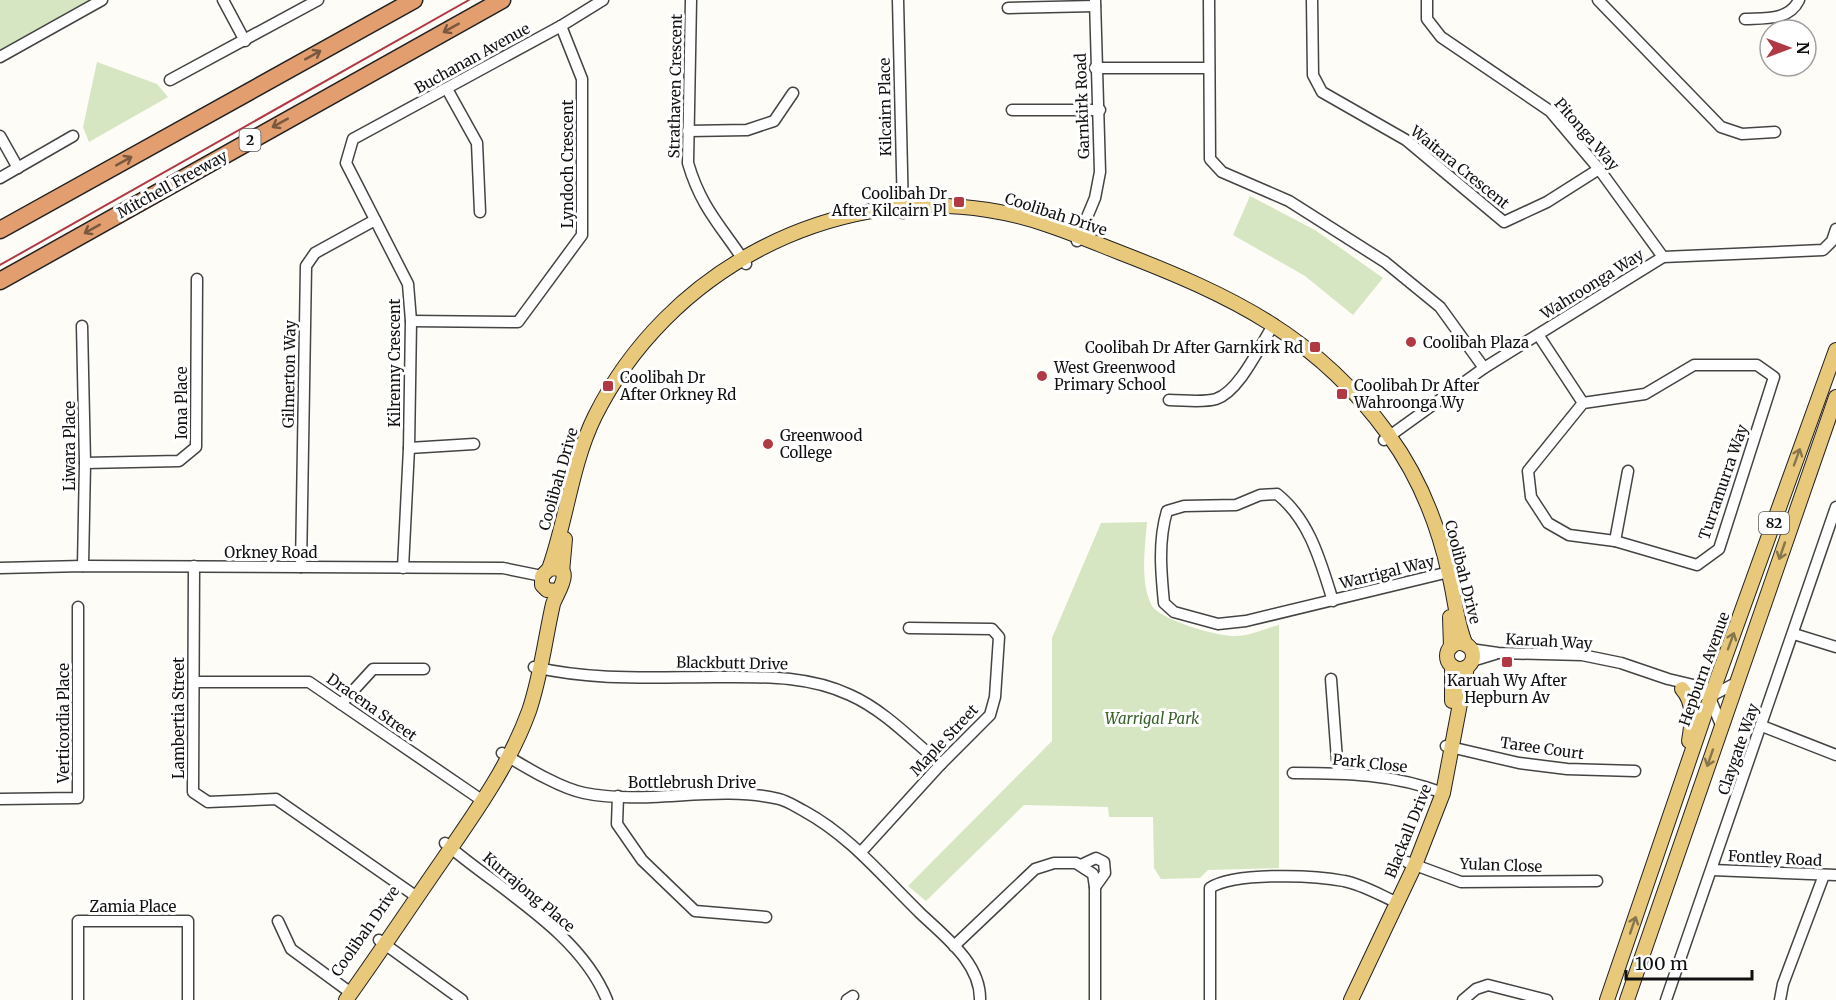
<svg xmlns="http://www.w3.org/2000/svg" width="1836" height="1000" font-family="Merriweather,serif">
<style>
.green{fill:#d6e5c2}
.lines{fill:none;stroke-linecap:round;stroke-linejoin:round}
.minor-casing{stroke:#444;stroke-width:13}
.major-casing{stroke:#222;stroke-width:16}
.highway-casing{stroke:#222;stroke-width:19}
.minor{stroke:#fff;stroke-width:10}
.major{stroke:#e8c87b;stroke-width:14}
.highway{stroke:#e39e6f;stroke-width:16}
.rail{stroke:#b13944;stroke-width:2}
.oneway{stroke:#7a5840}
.oneway2{stroke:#87764b}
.poi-dot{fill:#b13944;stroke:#fff;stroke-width:2}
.labels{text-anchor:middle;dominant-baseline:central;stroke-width:6;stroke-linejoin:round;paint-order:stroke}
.shield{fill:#fff;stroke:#585858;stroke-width:1.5}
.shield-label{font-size:14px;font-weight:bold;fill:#111}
.street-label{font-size:15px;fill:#111;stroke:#fff}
.poi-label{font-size:15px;fill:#111;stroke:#fff;text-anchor:start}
.park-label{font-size:15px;font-style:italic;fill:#376128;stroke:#fff}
</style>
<rect width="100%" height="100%" fill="#fefcf6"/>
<g class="green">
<polygon points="0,0 91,0 0,52"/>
<polygon points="97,62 157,84 168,97 89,142 83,127"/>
<polygon points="1250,196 1315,230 1383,278 1353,315 1305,276 1233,235"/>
<path d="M 1147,522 C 1145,547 1140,581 1151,604 C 1157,619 1218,637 1235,636 C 1249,636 1266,628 1279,625 L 1279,868 L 1208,870 L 1200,878 L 1161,879 L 1154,868 L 1153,817 L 1109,817 L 1108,807 L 1024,805 L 926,901 L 908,886 L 1052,741 L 1052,638 L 1101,523 Z"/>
</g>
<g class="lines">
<defs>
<g id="minor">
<polyline points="223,0 245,41"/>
<path d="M 691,0 L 688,163 C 701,208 722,227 746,264"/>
<polyline points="898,0 903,213"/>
<polyline points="1209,0 1210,159 1222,172 1289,201 1385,262 1440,307 1484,368"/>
<polyline points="1312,0 1313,75 1322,92 1406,140 1504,222 1547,202 1599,169"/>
<polyline points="1427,0 1427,19 1441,37 1550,111 1599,169 1663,257"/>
<polyline points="1598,0 1721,127 1742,134 1775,132"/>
<polyline points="1008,8 1095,6"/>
<path d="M 1745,19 C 1764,18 1789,21 1799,0"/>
<polyline points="0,57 102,0"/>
<polyline points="1095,68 1209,68"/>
<polyline points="170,80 318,0"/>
<polyline points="447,89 477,143 480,212"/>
<polyline points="1012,110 1100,110"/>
<polyline points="688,131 747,130 774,121 793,93"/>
<polyline points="0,136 18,168"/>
<polyline points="0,178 73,136"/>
<polyline points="1077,241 1095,198 1100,172 1095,0"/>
<polyline points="411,321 518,322 582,235 582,79 561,26"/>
<polyline points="82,326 85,463 83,566"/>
<polyline points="1539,336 1583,403"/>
<polygon points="1694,365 1757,365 1774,377 1719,549 1697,565 1615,541 1569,535 1548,523 1531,497 1528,471 1583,403 1645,394"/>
<path d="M 1169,400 C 1184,400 1202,403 1216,399 C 1240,391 1260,345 1274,324"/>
<polyline points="1384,440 1484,368 1663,257 1823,250 1832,241 1836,229"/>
<polyline points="409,448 474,444"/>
<polyline points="85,463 179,461 196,447 197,279"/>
<polyline points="1615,541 1628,471"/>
<polyline points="194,566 193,792 208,802 276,799 417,897"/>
<polyline points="301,567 306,266 315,253 375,220"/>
<polyline points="0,568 83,566 503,568 542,576"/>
<polyline points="403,568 409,448 411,321 408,284 346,163 353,139 561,26 603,0"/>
<path d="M 1333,601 C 1321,563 1310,520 1277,494 L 1260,495 L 1236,505 L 1184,506 L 1167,511 C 1158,541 1161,572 1164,603 L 1174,612 L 1218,624 L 1246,621 L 1449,572"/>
<polyline points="1794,634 1836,647"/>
<polyline points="1470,649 1498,653 1582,655 1621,663 1668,679 1706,688 1721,725"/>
<polyline points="1472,661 1495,654"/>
<path d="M 534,667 C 594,681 654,677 716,677 C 762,677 807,675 850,695 C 884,710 913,741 941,764"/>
<polyline points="1331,679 1338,773"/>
<polyline points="194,682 309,682 483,801"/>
<polyline points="1681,688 1711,696 1736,683"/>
<polyline points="341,704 373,669 424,669"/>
<polyline points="1762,726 1836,755"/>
<polyline points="1446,746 1519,763 1567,769 1635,771"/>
<path d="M 502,753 C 524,766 559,788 584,793 C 648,806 715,784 779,799 C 788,801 796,807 804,811 C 850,836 882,876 920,913 C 944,936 981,963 980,1000"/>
<path d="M 1293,773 C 1345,773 1394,774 1443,793"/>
<polyline points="618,796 617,824 642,860 695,911 766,917"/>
<polyline points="0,799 78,798 78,607"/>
<path d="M 445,843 C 498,889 580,932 607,1000"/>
<polyline points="861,852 941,764 990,715 995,697 999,637 992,629 909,628"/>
<polyline points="1407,862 1461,882 1597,881"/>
<polyline points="1081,865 1096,858 1104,862 1105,873 1095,887"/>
<polyline points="1712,870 1836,875"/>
<polyline points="278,921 291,949 351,993"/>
<polyline points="379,940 462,1000"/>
<polyline points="954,946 1035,869 1054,863 1076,863 1093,874 1095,887 1095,1000"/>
<polyline points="78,1000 78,921 188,921 188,1000"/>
<polyline points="847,1000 853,996"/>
<path d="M 1210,1000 L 1210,888 C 1234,872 1314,875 1344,881 C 1361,884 1380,895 1396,902"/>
<polyline points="1463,1000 1476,989 1488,985 1547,1000"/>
<polyline points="1666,1000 1836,507"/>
<polyline points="1780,1000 1783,984 1824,875"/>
</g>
<g id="major">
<path d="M 549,569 C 567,519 571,465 595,416 C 667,272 829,185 988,210 C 1035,217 1078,236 1121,253 C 1230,295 1317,336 1388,434 C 1418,475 1438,524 1449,574 C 1455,597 1456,623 1466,645"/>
<polyline points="562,572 565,539"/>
<polyline points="1450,617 1451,647"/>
<circle cx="1460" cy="656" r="13"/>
<path d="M 1682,689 C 1695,703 1692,723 1689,741"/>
<polyline points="1452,701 1452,666"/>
<path d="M 346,1000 C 379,954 410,907 442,861 C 475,813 509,766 529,711 C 541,676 545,639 553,604 C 556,594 578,564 549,569 L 542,576 L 542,585 L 547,590 L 557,591"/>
<polyline points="1351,1000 1415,865 1443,793 1467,667"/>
<polyline points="1607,1000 1711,696 1836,350"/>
<polyline points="1627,1000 1836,397"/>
</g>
<g id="highway">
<polyline points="0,230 414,0"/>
<polyline points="0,281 502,0"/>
</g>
</defs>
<use href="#minor" class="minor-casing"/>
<use href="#major" class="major-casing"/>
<use href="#highway" class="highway-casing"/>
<use href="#minor" class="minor"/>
<use href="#major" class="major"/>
<use href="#highway" class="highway"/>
<polyline class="rail" points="0,265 469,0"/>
</g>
<defs><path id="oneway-shaft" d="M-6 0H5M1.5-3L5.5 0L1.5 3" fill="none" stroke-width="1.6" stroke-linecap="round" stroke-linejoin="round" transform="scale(1.5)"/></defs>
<g class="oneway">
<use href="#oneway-shaft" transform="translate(451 28) rotate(151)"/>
<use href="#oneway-shaft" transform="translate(313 55) rotate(-29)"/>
<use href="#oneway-shaft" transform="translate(280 123) rotate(151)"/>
<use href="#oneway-shaft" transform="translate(124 161) rotate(-29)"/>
<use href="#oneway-shaft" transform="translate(92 229) rotate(151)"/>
</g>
<g class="oneway2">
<use href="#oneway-shaft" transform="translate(1797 457) rotate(-70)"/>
<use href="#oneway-shaft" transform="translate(1782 551) rotate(109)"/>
<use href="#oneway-shaft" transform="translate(1731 641) rotate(-70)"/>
<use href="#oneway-shaft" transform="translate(1710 758) rotate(109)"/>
<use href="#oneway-shaft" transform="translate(1633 925) rotate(-71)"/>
</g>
<g class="poi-dot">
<rect x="953" y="196" width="12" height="12" rx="3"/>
<circle cx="1411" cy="342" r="6"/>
<rect x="1309" y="341" width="12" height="12" rx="3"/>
<circle cx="1042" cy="376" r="6"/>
<rect x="602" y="380" width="12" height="12" rx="3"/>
<rect x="1336" y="388" width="12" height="12" rx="3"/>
<circle cx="768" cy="444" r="6"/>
<rect x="1501" y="656" width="12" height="12" rx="3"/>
</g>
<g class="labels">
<g class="shield">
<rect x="239.5" y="129" width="21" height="22" rx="4.5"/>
<rect x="1759" y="512" width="30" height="22" rx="4.5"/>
</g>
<g class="shield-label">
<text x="250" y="140">2</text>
<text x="1774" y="523">82</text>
</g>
<g class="street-label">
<text transform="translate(472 58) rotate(-29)">Buchanan Avenue</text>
<text transform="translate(675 86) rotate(-89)">Strathaven Crescent</text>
<text transform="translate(1082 106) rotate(-92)">Garnkirk Road</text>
<text transform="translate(885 107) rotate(-91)">Kilcairn Place</text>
<text transform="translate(1587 134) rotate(49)">Pitonga Way</text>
<text transform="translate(567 164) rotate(-90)">Lyndoch Crescent</text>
<text transform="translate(1460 167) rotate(39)">Waitara Crescent</text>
<text transform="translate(172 184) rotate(-29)">Mitchell Freeway</text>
<text transform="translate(1056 214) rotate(18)">Coolibah Drive</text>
<text transform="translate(1592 284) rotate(-32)">Wahroonga Way</text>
<text transform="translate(394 363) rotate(-90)">Kilrenny Crescent</text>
<text transform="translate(289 374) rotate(-89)">Gilmerton Way</text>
<text transform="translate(181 403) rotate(-90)">Iona Place</text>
<text transform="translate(69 446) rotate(-90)">Liwara Place</text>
<text transform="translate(558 479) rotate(-74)">Coolibah Drive</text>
<text transform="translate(1723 482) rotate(-71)">Turramurra Way</text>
<text x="271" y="552">Orkney Road</text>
<text transform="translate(1387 572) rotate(-14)">Warrigal Way</text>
<text transform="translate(1463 572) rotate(76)">Coolibah Drive</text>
<text transform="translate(1549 641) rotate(3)">Karuah Way</text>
<text transform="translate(732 663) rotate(1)">Blackbutt Drive</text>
<text transform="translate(1704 669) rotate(-70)">Hepburn Avenue</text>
<text transform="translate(372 707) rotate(35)">Dracena Street</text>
<text transform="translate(178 718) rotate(-90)">Lambertia Street</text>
<text transform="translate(63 723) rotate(-90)">Verticordia Place</text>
<text transform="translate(944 740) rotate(-47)">Maple Street</text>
<text transform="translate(1542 748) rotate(8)">Taree Court</text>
<text transform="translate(1738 749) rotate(-71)">Claygate Way</text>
<text transform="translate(1370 763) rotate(6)">Park Close</text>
<text x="692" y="782">Bottlebrush Drive</text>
<text transform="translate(1408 831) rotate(-68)">Blackall Drive</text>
<text transform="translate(1775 858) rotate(3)">Fontley Road</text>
<text transform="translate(1501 865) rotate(2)">Yulan Close</text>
<text transform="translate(529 892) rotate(40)">Kurrajong Place</text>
<text x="133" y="906">Zamia Place</text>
<text transform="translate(365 931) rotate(-55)">Coolibah Drive</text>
</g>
<g class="poi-label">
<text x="947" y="193" text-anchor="end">Coolibah Dr<tspan x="947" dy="17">After Kilcairn Pl</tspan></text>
<text x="1423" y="342">Coolibah Plaza</text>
<text x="1303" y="347" text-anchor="end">Coolibah Dr After Garnkirk Rd</text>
<text x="1054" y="367">West Greenwood<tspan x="1054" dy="17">Primary School</tspan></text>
<text x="620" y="377">Coolibah Dr<tspan x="620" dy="17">After Orkney Rd</tspan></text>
<text x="1354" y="385">Coolibah Dr After<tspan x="1354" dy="17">Wahroonga Wy</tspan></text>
<text x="780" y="435">Greenwood<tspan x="780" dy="17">College</tspan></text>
<text x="1507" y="680" text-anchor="middle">Karuah Wy After<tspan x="1507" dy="17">Hepburn Av</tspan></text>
</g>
<g class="park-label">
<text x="1152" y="718">Warrigal Park</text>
</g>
</g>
<g transform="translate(1788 48) rotate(90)"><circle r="28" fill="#ffffff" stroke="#a0a0a0" stroke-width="1.5"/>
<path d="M0-4.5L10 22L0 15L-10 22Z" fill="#b13944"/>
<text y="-9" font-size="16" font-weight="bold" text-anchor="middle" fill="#111111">N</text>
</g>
<path d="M1626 970v9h126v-9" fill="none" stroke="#111111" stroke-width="3"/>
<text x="1635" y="970" font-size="18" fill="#111111" stroke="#ffffff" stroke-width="4.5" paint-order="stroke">100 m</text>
</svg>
